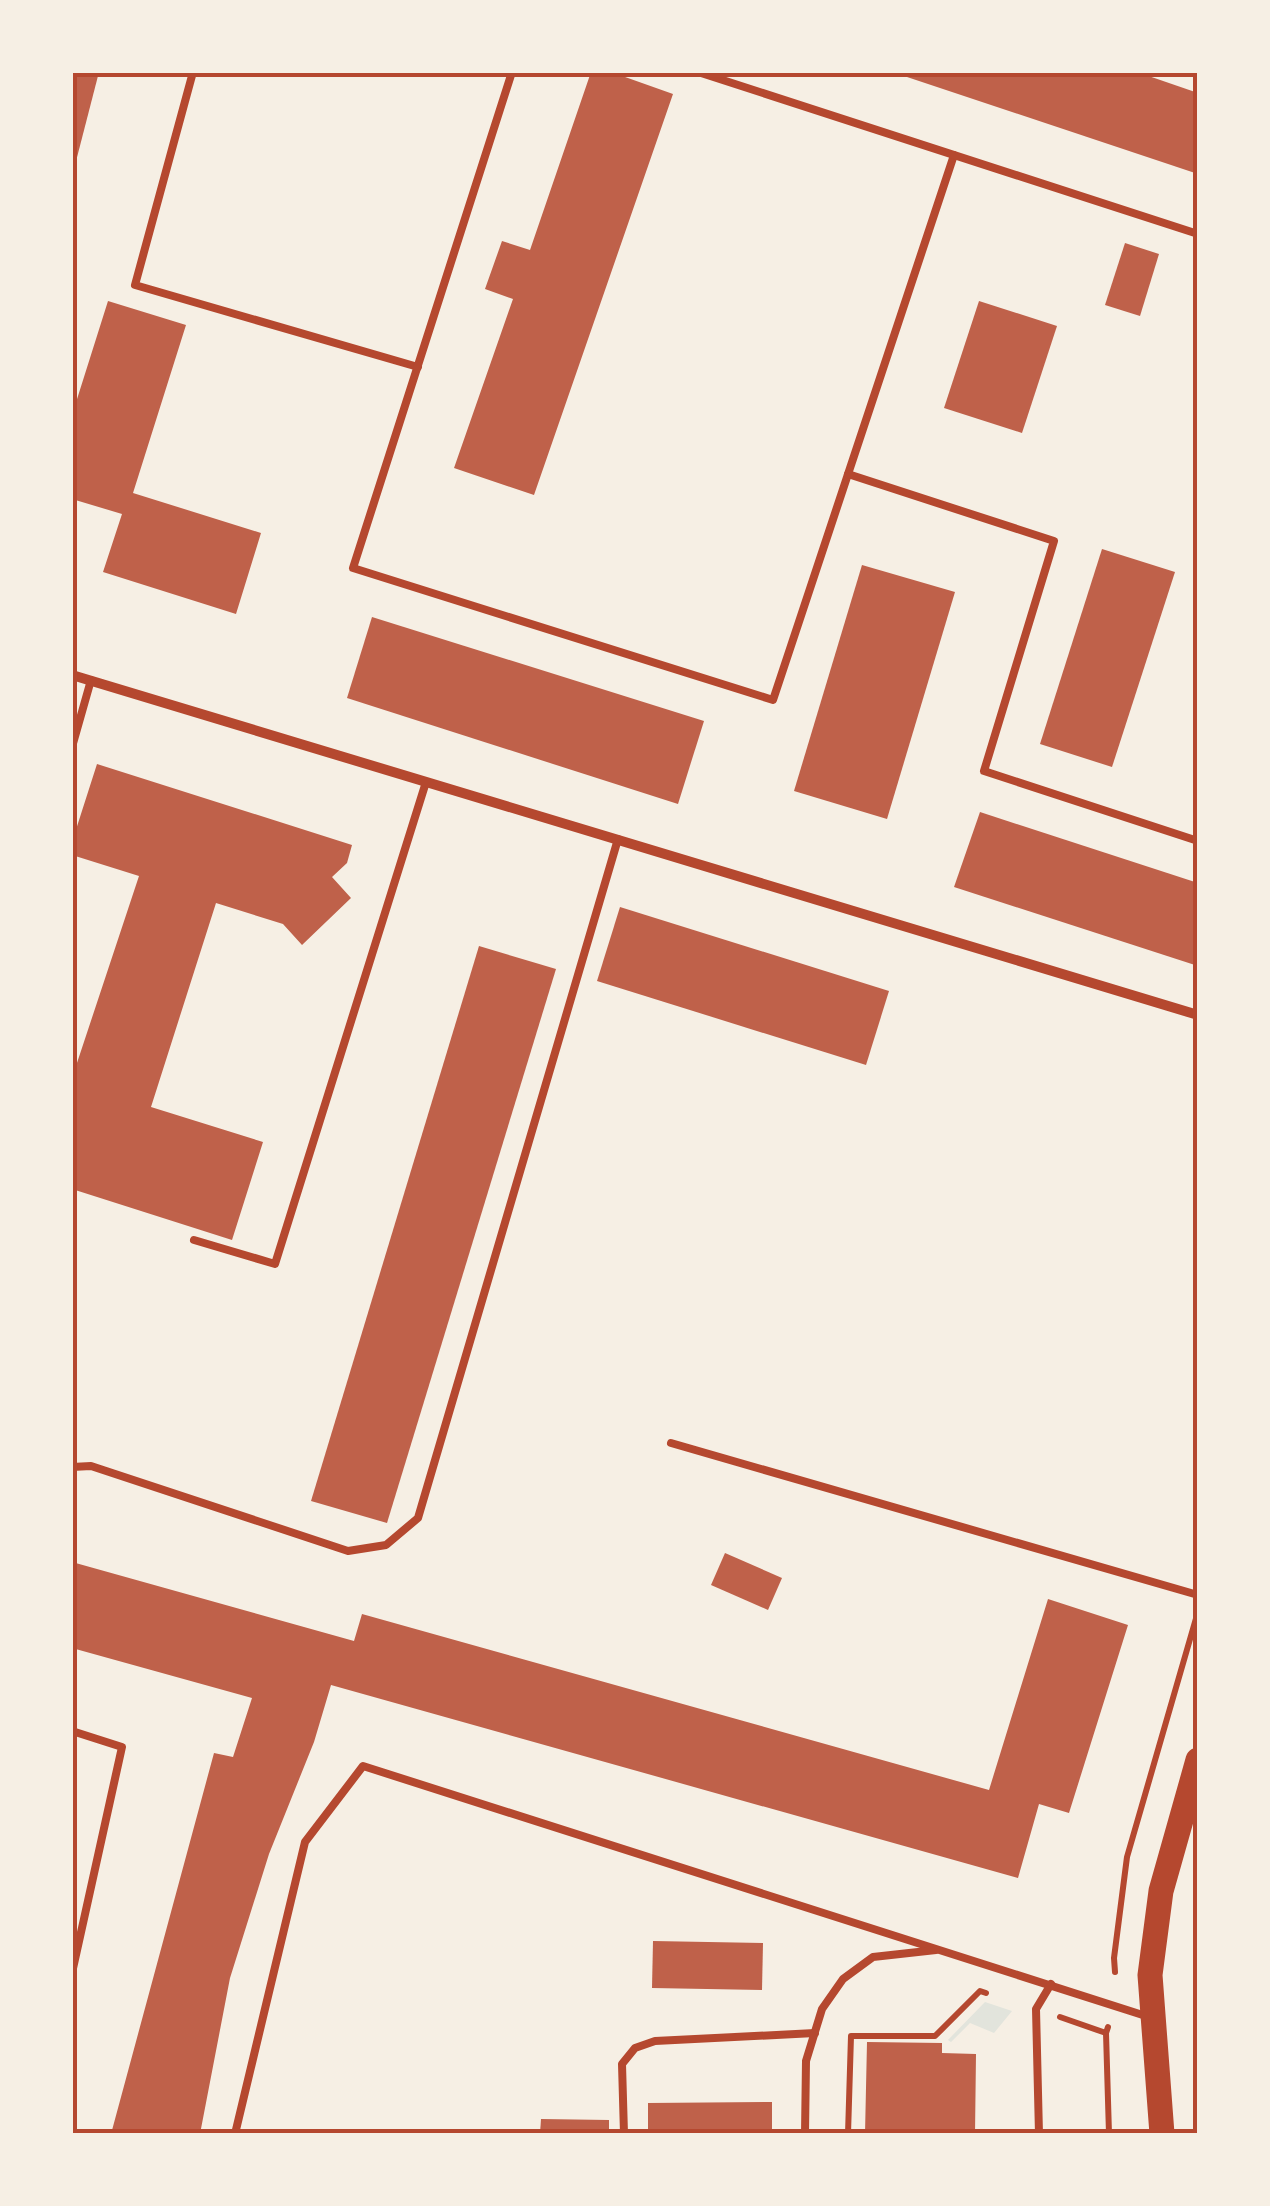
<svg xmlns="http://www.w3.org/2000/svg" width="1270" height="2206" font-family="Rubik,sans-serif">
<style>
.green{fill:#e2e4dc}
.building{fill:#bf614a}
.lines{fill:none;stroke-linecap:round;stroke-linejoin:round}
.path{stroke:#b5482f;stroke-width:6}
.service{stroke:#b5482f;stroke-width:8}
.minor{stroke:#b5482f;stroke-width:10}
.primary{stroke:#b5482f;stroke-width:25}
.neatline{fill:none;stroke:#b5482f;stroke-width:4}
</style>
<rect width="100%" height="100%" fill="#f6efe4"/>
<polygon class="green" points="985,2002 1012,2011 994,2033 970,2023 951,2042 948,2040"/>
<g class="building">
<polygon points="72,72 99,72 74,169 72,169"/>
<polygon points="591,72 611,72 673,94 534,495 454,468 513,299 485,289 502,241 530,250"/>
<polygon points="892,72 1137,72 1198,93 1198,174"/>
<polygon points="1125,243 1159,254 1140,316 1105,305"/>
<polygon points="108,301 186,325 133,493 261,533 236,614 103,572 122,514 72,499 72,415"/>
<polygon points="979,301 1057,326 1022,433 944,408"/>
<polygon points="1102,549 1175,572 1112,767 1040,744"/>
<polygon points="862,565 955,592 887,819 794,791"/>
<polygon points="372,617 704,721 678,804 347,698"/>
<polygon points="97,764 352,845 347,863 332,877 351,898 302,945 283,924 216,903 151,1107 263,1142 232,1240 72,1189 72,1078 139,876 72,855 72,842"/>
<polygon points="980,812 1198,883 1198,966 954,887"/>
<polygon points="620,907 889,991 866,1065 597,981"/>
<polygon points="479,946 556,969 387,1523 311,1501"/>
<polygon points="725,1553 782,1578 768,1610 711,1585"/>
<polygon points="72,1562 354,1641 362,1614 989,1790 1048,1599 1128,1625 1069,1813 1039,1804 1018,1878 331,1685 314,1742 269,1854 230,1978 200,2134 111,2134 214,1753 233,1757 252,1698 72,1648"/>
<polygon points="653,1941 763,1943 762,1990 652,1988"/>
<polygon points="867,2042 942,2043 942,2053 976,2054 975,2134 865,2134"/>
<polygon points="772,2102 772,2134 648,2134 648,2103"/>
<polygon points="541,2119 609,2120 609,2134 540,2134"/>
</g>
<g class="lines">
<g class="path">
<polyline points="1115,1972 1114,1958 1127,1857 1197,1615"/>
<polyline points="1060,2017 1106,2033"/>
<polyline points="1108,2027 1106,2033 1109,2134"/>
<polyline points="848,2134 851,2036 935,2036 980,1991 986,1993"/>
</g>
<g class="service">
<polyline points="193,72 135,285 418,367"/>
<polyline points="512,72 353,568 773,700 954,155"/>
<polyline points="698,72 1198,234"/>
<polyline points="848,474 1054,541 984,771 1198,841"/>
<polyline points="72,747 91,680"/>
<polyline points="194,1240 275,1264 426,782"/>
<polyline points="671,1443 1198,1595"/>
<polyline points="72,1467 91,1466 348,1551 386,1545 418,1518 618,839"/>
<polyline points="72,1731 122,1747 72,1973"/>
<polyline points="235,2134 305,1842 363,1766 1149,2017"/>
<polyline points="624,2134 622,2064 635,2048 655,2041 815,2033"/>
<polyline points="805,2134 806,2061 822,2009 843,1979 873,1957 936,1950"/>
<polyline points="1039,2134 1036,2009 1051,1984"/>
</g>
<polyline class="minor" points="72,675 1198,1015"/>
<polyline class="primary" points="1162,2134 1150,1975 1161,1891 1198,1760"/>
</g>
<rect width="1270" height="2206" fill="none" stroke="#f6efe4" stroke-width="150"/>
<rect x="75" y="75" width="1120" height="2056" class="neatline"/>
</svg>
